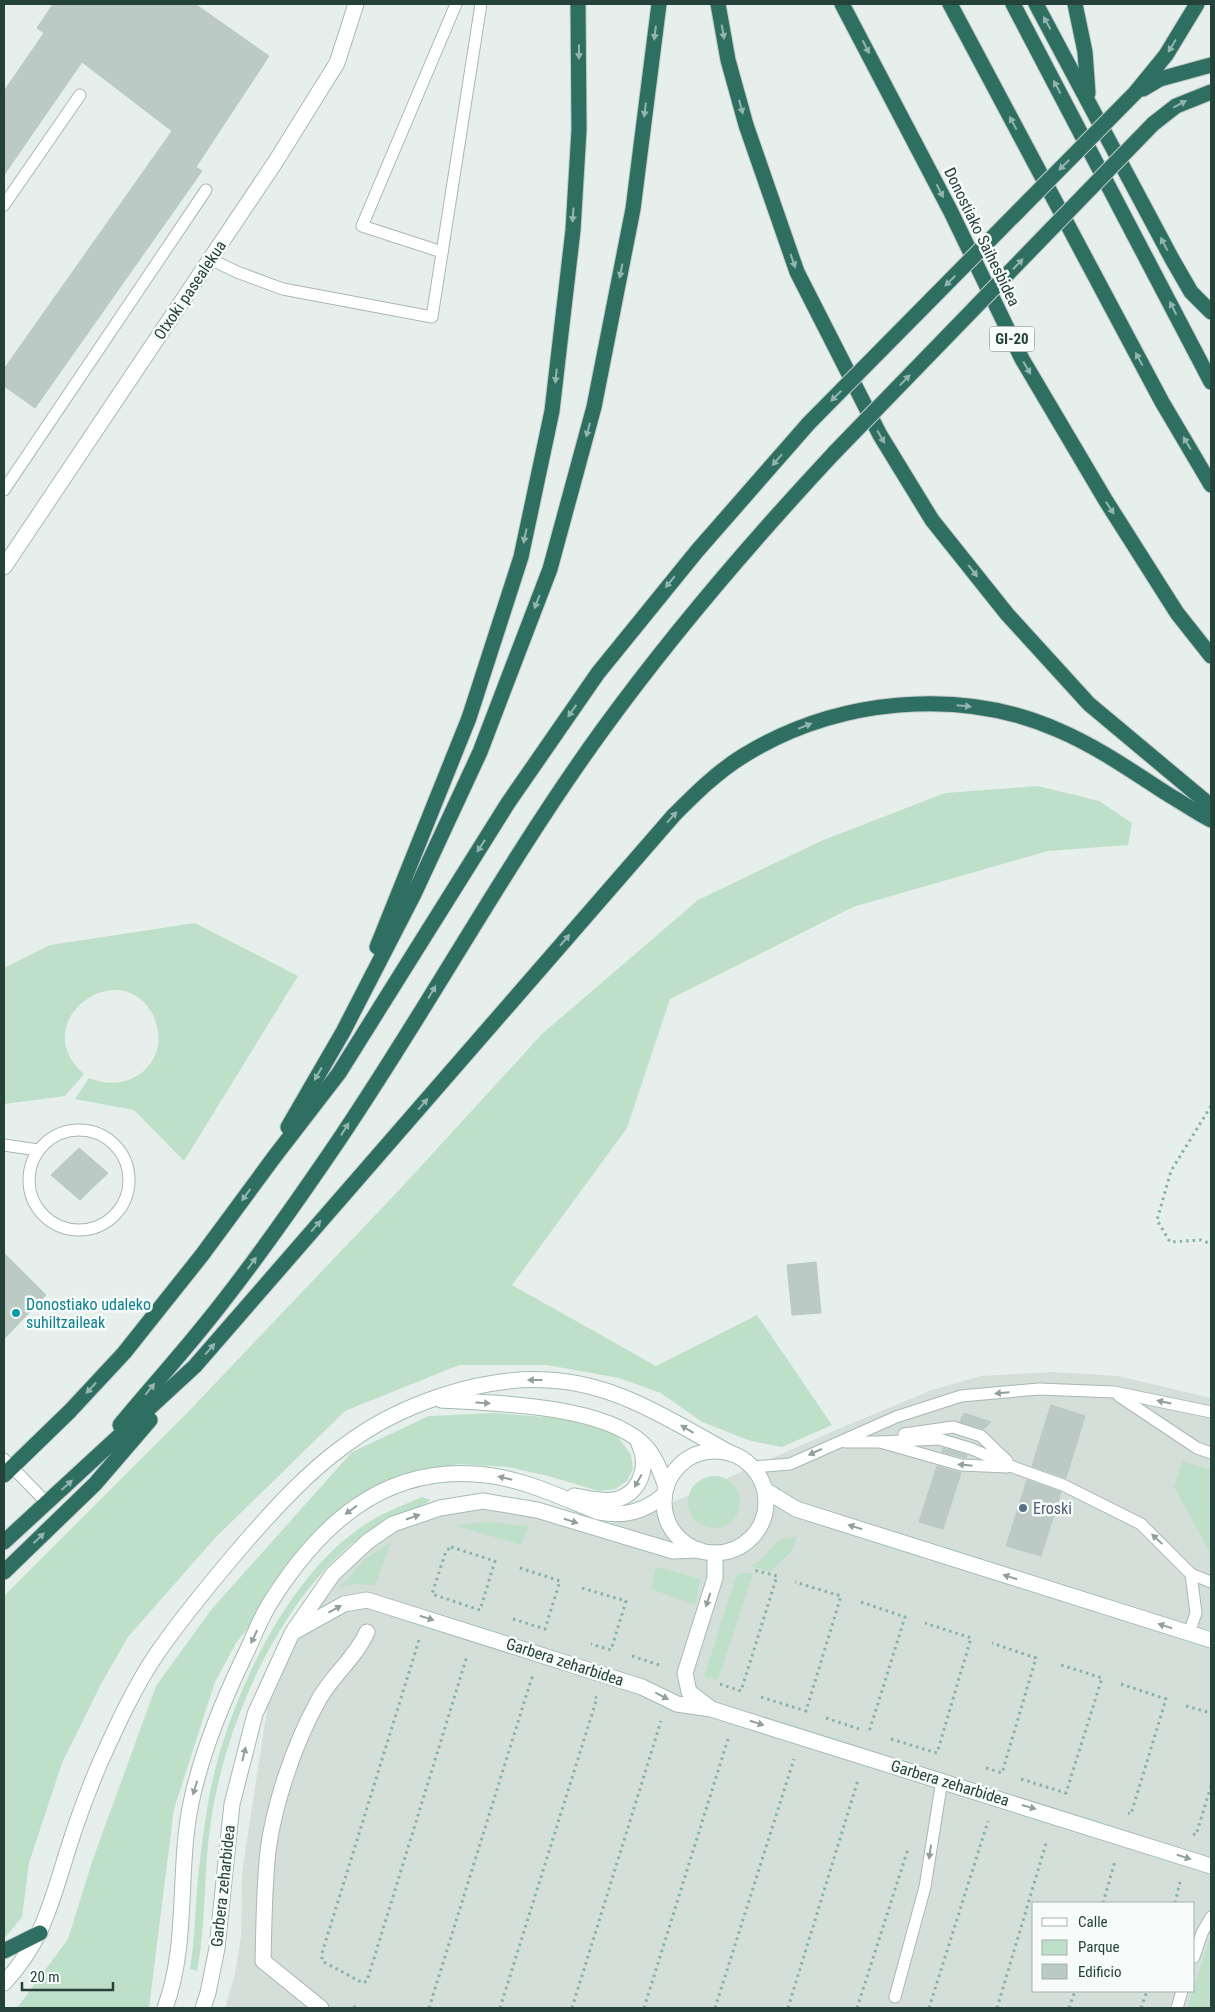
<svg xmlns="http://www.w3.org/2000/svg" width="1215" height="2012" font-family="'Roboto Condensed',sans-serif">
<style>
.built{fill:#d4dfda;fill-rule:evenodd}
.green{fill:#bfe0c8}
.building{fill:#bbcac4;stroke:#b8c9c2}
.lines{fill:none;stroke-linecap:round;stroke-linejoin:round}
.lane-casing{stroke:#a8b8b2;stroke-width:13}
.street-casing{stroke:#a8b8b2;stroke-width:17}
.secondary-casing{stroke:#a4bbb3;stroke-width:17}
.highway-casing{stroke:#c2cac8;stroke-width:17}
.path{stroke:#86b3a5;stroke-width:3;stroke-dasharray:2.5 4;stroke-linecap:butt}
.lane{stroke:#fff;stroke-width:11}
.street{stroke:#fff;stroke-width:15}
.secondary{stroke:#fff;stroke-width:15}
.highway{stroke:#2f6f62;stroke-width:15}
.highway-bridge-casing{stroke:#c2cac8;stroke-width:17;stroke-linecap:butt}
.highway-bridge{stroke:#2f6f62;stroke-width:15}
.oneway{fill:#93b5ae}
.oneway2{fill:#92a09c}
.culture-dot{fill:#0f9aa8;stroke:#f7fbf9;stroke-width:2}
.service-dot{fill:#5c6f8a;stroke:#f7fbf9;stroke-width:2}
.labels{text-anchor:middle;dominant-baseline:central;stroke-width:5;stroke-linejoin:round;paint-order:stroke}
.shield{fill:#f7fbf9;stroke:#637a73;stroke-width:1}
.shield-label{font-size:15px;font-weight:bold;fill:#24423a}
.street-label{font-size:16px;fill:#24423a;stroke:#f7fbf9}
.culture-label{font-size:16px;fill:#0d838f;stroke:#f7fbf9;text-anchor:start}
.service-label{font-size:16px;fill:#4e5e75;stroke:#f7fbf9;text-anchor:start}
</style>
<rect width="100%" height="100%" fill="#e6efeb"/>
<path class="built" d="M 1053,1372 L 1118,1376 L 1211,1398 L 1211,2008 L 225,2008 L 235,1974 L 241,1936 L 242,1873 L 269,1696 L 285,1654 L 336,1577 L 373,1543 L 413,1523 L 461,1505 L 603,1526 L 660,1508 L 838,1429 L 932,1390 L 981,1376 ZM 1034,1903 L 1194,1903 L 1194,1991 L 1034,1991 Z"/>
<g class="green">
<polygon points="1038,786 1099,801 1132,823 1128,845 1048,851 853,907 670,999 627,1128 512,1285 656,1366 757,1315 832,1425 782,1447 751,1441 702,1422 661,1393 619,1378 547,1365 459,1365 345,1411 215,1538 128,1637 101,1684 62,1763 29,1863 22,1917 4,1939 4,1596 187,1413 401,1188 542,1034 698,900 821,841 945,793"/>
<path d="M 195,923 L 298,976 L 184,1161 L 134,1110 L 75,1099 L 89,1078 C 115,1089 145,1081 156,1053 C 161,1040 158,1025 152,1013 C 118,953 25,1023 84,1074 L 65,1096 L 4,1104 L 4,968 L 50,945 Z"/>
<polygon points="496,1413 567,1419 616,1434 631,1455 633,1469 627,1481 615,1489 599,1491 548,1476 509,1467 459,1464 397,1478 304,1558 236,1643 215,1682 174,1809 149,2008 17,2008 68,1939 93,1859 156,1686 211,1610 352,1452 429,1416"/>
<polygon points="1182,1461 1211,1470 1211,1554 1174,1487"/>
<circle cx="714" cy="1502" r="26"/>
<path d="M 422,1497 L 431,1500 C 420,1508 406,1512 393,1517 C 380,1523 366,1532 355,1541 C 278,1604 225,1724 211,1821 C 203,1871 207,1921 197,1971 L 190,1969 C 196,1933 195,1896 200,1860 C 204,1829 208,1796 216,1766 C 239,1680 294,1565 374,1519 C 389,1510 406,1504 422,1497 Z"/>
<polygon points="488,1522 529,1526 521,1545 454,1525"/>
<polygon points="798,1536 790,1553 770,1572 751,1566 762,1559 778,1540"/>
<polygon points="391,1542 375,1585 356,1584 340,1587 365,1559"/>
<polygon points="656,1567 701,1579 695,1605 651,1589"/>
<polygon points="740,1573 753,1573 718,1680 704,1677 736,1577"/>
<polygon points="1211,1935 1211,2008 1187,2008"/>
</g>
<g class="building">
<polygon points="53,4 195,4 269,56 196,167 202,171 35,408 4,386 4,369 172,131 82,62 4,175 4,91 44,33 37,28"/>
<polygon points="79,1148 108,1173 80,1200 51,1175"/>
<polygon points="4,1253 46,1295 4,1339"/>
<polygon points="816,1262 821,1313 792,1315 787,1265"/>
<polygon points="1051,1405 1085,1416 1066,1478 1032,1466"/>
<polygon points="964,1413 991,1422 984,1429 960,1422"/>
<polygon points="943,1448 967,1455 966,1458 942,1452"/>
<polygon points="937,1466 961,1473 943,1529 919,1522"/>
<polygon points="1027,1480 1061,1492 1041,1556 1006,1546"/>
</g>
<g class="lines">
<defs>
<g id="lane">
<polyline points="4,205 80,95"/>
<polyline points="442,252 362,226 456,4"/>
<polyline points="210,259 237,272 283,289 432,317 481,4"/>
<polyline points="4,490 206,190"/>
<circle cx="79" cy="1180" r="50"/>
<polyline points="4,1145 38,1150"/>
<polyline points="1119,1396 1197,1448 1211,1453"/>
<polyline points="904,1434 953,1427 981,1436 1007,1461"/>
<polyline points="846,1442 880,1442 961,1465 1007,1467"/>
<polyline points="880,1442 939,1439 972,1449 1013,1467 1063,1485 1141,1524 1191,1574 1211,1582"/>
<polyline points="4,1459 47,1503"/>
<polyline points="753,1467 790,1464 896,1417 961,1396 1039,1389 1114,1392 1211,1412"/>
<polyline points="1189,1633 1196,1613 1191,1574"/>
<polyline points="1194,1957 1202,1933 1211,1917"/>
<polyline points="895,1997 925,1887 942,1780"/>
<polyline points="1177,2008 1182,1991"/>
</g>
<g id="street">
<polyline points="4,567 276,161 337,63 356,4"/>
<path d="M 321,2008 L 263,1961 C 264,1924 264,1887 268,1851 C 274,1804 294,1745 317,1703 C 330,1677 355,1659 367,1632"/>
</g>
<g id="secondary">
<path d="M 441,1400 C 495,1403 601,1405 642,1443 C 655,1455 660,1470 666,1487"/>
<circle cx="715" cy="1502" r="51"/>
<polyline points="765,1490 796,1509 1211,1640"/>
<path d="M 574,1496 C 587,1498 601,1502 614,1500 C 640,1495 650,1466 639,1444"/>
<polyline points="294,1630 333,1574 367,1542 393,1524 440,1508 483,1501 537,1510 673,1551 699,1550"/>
<polyline points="710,1708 689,1692 685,1673 715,1578 715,1553"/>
<path d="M 4,1983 C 45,1940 53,1895 71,1840 C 79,1815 89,1789 99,1765 C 116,1727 134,1687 158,1652 C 186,1612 217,1575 248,1539 C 277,1506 308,1472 344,1446 C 398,1405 480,1376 548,1380 C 616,1383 672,1421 730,1453"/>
<path d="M 165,2008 C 189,1943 177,1871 191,1803 C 201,1755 222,1703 243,1659 C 253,1639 260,1618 272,1600 C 319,1526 381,1468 474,1474 C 518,1476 558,1496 598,1512 C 624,1517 644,1512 664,1495"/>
<polyline points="203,2008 208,1993 217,1948 232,1804 255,1714 292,1633 344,1604 367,1600 642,1687 677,1704 711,1709 1211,1866"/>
</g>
<g id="highway">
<polyline points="718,4 728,60 746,125 797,272 880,435 932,520 1007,614 1089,704 1211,806"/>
<polyline points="842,4 951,212 1022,359 1106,501 1177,613 1211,656"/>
<polyline points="950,4 1162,402 1211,485"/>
<polyline points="1013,4 1211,382"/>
<polyline points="1036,4 1172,259 1191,292 1211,312"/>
<polyline points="1075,4 1085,52 1088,93"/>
<polyline points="1143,89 1160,79 1211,65"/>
<polyline points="1135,93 1166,55 1197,4"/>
<polyline points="1153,124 1176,106 1211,92"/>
<polyline points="377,947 469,718 521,557 552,411 573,230 579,130 578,4"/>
<polyline points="288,1127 343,1032 414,894 480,752 550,569 594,407 633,209 659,4"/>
<path d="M 120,1425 C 148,1391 178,1358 206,1323 C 249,1270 289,1213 328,1156 C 423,1018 502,869 601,732 C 672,634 751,542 834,453"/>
<polyline points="4,1475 70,1411 124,1353 202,1255 275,1156 339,1073 508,803 598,673 697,551 809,423"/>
<path d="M 4,1542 L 195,1366 L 674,815 C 696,793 717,772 743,756 C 835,699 959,686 1058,730 C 1098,747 1133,772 1169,795 C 1183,803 1197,813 1211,820"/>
<polyline points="4,1572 95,1484 150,1420"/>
<polyline points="4,1951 40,1933"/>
</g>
</defs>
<use href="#lane" class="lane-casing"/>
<use href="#street" class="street-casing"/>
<use href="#secondary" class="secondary-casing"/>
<use href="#highway" class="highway-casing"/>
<g class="path">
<polyline points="1211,1106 1171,1171 1157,1220 1170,1242 1201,1240 1211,1244"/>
<polygon points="451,1547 495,1561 480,1610 432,1594 446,1551"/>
<polyline points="582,1588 626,1601 611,1650 591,1644"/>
<polyline points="861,1602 905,1617 869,1732 867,1731"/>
<polyline points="513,1619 545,1629 560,1581 517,1567"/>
<polyline points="419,1640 322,1953 322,1961 363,1983 367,1981 467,1656"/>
<polyline points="632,1656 662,1666"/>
<polyline points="720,1684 741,1691 777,1576 754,1570"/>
<polyline points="1121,1684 1166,1699 1131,1814 1128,1813"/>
<polyline points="761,1697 806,1711 841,1596 795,1582"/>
<polyline points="1186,1706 1211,1713"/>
<polyline points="826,1718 859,1729"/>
<polyline points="891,1739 937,1753 971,1638 925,1623"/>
<polyline points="986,1768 1002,1773 1036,1658 992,1643"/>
<polyline points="1021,1779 1066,1793 1102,1678 1058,1664"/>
<polyline points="1193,1834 1196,1835 1211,1786"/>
<polyline points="1103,1903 1115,1861"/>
<polyline points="1175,1903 1180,1882"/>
<polyline points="354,2008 356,2005"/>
<polyline points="429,2008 532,1677 530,1676"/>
<polyline points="500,2008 597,1698 595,1697"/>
<polyline points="572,2008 661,1721"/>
<polyline points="644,2008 728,1739"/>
<polyline points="715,2008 794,1759"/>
<polyline points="788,2008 858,1780"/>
<polyline points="857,2008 908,1849"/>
<polyline points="929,2008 988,1821"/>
<polyline points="997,2008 1047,1840"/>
<polyline points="1069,2008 1075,1991"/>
<polyline points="1141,2008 1147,1991"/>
</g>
<use href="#lane" class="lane"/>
<use href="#street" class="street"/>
<use href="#secondary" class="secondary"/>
<use href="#highway" class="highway"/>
<defs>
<g id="highway-bridge">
<polyline points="809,423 1135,93"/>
<polyline points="834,453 1153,124"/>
</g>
</defs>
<use href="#highway-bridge" class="highway-bridge-casing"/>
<use href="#highway-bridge" class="highway-bridge"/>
</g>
<defs><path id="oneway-solid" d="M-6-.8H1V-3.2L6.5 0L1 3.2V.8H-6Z" transform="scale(1.25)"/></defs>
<g class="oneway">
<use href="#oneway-solid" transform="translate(1047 23) rotate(-119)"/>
<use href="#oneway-solid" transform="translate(723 32) rotate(80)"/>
<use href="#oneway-solid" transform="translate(655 33) rotate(97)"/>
<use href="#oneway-solid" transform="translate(1172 46) rotate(121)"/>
<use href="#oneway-solid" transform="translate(866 47) rotate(63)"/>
<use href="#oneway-solid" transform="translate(579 52) rotate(90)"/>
<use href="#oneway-solid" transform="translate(1057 87) rotate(-118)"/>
<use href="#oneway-solid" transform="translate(1180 104) rotate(-28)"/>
<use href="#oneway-solid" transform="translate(741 107) rotate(75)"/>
<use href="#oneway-solid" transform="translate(645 110) rotate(97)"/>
<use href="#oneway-solid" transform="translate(1013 123) rotate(-118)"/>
<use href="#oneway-solid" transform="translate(1064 165) rotate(135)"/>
<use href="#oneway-solid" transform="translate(940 191) rotate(63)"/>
<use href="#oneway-solid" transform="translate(573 215) rotate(94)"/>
<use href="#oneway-solid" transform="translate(1164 244) rotate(-118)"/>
<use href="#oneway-solid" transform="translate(793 261) rotate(70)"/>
<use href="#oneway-solid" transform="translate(1018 264) rotate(-46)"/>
<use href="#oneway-solid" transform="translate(621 271) rotate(101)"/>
<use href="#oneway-solid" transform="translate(950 281) rotate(135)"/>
<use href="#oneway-solid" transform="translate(1173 308) rotate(-117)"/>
<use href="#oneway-solid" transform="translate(1139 359) rotate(-118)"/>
<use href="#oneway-solid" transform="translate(1027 368) rotate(60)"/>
<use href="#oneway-solid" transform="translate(556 376) rotate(96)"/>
<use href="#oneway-solid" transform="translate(905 380) rotate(-46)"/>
<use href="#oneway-solid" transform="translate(836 396) rotate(135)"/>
<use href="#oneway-solid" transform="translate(588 430) rotate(105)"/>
<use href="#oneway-solid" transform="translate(881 437) rotate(60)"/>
<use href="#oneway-solid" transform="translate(1187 443) rotate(-121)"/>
<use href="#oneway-solid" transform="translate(777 460) rotate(131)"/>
<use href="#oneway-solid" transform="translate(1110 508) rotate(57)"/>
<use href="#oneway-solid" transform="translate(525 536) rotate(102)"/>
<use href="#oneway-solid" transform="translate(973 571) rotate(52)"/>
<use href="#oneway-solid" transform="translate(670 582) rotate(130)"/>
<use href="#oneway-solid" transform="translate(537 602) rotate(111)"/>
<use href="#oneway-solid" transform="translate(964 706) rotate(5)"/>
<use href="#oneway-solid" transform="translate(572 711) rotate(125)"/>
<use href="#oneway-solid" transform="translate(805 726) rotate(-22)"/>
<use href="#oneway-solid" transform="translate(672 817) rotate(-48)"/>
<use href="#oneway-solid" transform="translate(481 846) rotate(123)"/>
<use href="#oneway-solid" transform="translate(565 940) rotate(-49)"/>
<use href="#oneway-solid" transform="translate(432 992) rotate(-59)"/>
<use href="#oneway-solid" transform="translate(318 1074) rotate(120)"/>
<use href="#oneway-solid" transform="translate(423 1104) rotate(-49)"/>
<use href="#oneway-solid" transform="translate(345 1129) rotate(-58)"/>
<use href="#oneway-solid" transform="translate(246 1195) rotate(126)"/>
<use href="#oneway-solid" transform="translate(316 1226) rotate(-49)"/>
<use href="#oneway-solid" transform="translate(252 1263) rotate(-54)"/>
<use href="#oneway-solid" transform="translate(210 1349) rotate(-49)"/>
<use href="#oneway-solid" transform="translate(91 1388) rotate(133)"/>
<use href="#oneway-solid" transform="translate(150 1389) rotate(-51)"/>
<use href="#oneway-solid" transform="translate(67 1485) rotate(-42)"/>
<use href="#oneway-solid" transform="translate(39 1538) rotate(-44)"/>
</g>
<g class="oneway2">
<use href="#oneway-solid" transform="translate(535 1380) rotate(180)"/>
<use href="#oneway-solid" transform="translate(1002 1393) rotate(175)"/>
<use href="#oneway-solid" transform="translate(1164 1402) rotate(-168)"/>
<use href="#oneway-solid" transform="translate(483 1403) rotate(3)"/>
<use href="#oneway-solid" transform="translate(687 1429) rotate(-149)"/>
<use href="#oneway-solid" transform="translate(815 1452) rotate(155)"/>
<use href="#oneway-solid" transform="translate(965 1465) rotate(-174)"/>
<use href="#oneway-solid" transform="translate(505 1478) rotate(-167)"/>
<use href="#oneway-solid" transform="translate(638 1481) rotate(119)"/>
<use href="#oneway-solid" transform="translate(351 1510) rotate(144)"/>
<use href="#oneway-solid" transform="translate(413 1517) rotate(-19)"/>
<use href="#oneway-solid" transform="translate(571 1521) rotate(17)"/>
<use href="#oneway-solid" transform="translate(855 1527) rotate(-162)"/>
<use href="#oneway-solid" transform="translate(1157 1539) rotate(-137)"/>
<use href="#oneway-solid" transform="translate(1010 1577) rotate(-162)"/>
<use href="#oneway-solid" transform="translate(708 1600) rotate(108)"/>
<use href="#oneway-solid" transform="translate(335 1609) rotate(-29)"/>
<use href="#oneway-solid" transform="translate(427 1618) rotate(17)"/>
<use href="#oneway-solid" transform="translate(1165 1626) rotate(-163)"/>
<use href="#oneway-solid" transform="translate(254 1637) rotate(115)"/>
<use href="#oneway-solid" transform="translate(662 1696) rotate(27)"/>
<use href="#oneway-solid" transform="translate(757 1723) rotate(18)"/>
<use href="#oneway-solid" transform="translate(244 1754) rotate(-76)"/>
<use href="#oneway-solid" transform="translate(195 1788) rotate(107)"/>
<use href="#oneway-solid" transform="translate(1029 1807) rotate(16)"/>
<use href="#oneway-solid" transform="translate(930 1852) rotate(98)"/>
<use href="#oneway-solid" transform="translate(1184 1857) rotate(17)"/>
</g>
<circle class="culture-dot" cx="16" cy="1313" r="5"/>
<circle class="service-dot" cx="1023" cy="1508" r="5"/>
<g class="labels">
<rect class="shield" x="989.5" y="326.5" width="45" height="25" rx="4"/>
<g class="shield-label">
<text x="1012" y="339">GI-20</text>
</g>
<g class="street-label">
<text transform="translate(982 237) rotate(64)">Donostiako Saihesbidea</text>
<text transform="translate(190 290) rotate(-56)">Otxoki pasealekua</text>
<text transform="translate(565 1662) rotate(18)">Garbera zeharbidea</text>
<text transform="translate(950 1783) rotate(17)">Garbera zeharbidea</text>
<text transform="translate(223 1886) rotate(-84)">Garbera zeharbidea</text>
</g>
<g class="culture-label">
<text x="26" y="1304">Donostiako udaleko<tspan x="26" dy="18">suhiltzaileak</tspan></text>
</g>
<g class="service-label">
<text x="1033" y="1508">Eroski</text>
</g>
</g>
<rect width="1215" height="2012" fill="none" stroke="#24423a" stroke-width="10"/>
<rect x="1032" y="1902" width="162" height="90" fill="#f7fbf9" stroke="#a3b1ad"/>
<rect x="1042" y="1918" width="25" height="8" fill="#ffffff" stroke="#a3b1ad"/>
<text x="1078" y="1927" font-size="15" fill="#24423a">Calle</text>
<rect x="1042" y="1940" width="25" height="15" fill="#bfe0c8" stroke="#a3b1ad"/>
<text x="1078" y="1952" font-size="15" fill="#24423a">Parque</text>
<rect x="1042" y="1964" width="25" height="15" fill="#bbcac4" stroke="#a3b1ad"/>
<text x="1078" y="1977" font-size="15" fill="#24423a">Edificio</text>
<path d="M22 1982v8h91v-8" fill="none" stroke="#24423a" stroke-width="2.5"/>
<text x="30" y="1982" font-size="15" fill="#24423a" stroke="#f7fbf9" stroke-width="4" paint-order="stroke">20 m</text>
</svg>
